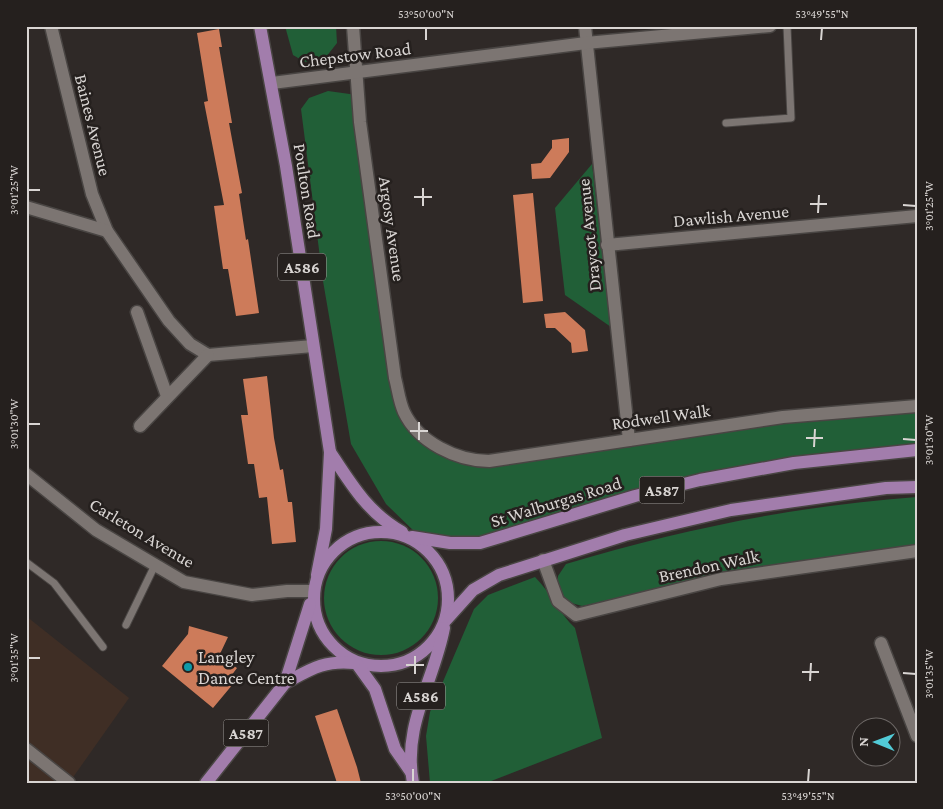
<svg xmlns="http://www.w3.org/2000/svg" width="943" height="809" font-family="'Crimson Pro',serif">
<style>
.industrial{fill:#3f2e25}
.green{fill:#215f37}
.building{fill:#cd7b5a}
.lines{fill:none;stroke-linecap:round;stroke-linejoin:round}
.lane-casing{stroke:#494543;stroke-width:9}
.street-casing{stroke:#494543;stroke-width:15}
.primary-casing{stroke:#494543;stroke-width:15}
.lane{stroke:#7c7572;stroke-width:7}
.street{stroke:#7c7572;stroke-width:12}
.primary{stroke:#a27dac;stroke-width:12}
.ticks{fill:none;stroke:#d9d5d3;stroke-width:2}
.culture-dot{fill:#0f9aa8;stroke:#25201e;stroke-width:2}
.labels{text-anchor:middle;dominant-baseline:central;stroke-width:5;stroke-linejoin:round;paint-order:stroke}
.shield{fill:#25201e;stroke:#a39f9d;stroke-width:1}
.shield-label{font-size:16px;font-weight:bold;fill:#d9d5d3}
.street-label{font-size:18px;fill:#d9d5d3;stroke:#25201e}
.poi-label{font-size:18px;fill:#d9d5d3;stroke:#25201e;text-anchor:start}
.neatline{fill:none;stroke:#d9d5d3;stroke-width:2}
.ticks-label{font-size:12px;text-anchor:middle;fill:#d9d5d3}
</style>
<rect width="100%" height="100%" fill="#2f2927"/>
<polygon class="industrial" points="26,616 129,698 69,783 26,783"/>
<g class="green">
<polygon points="285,26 336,26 337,43 326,57 305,62 293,55"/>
<polygon points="328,91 357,95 395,378 418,431 477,461 642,437 917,408 917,450 750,471 489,540 417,534 386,504 351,444 323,281 301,109 309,98"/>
<polygon points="592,164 611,327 565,295 555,208"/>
<path d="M 917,497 L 917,551 L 721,579 L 582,606 L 568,602 L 558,590 L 558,576 L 566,564 C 683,529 795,506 917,497 Z"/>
<circle cx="381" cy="598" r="57"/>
<path d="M 535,577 C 551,593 559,613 575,628 L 602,738 L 486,783 L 430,783 L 426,736 L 430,712 L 474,609 L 488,595 Z"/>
</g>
<g class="building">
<polygon points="219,29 222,47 219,47 232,123 229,123 242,193 239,194 246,240 248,239 259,313 236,316 228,269 223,269 214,206 224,205 204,102 208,101 197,33"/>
<polygon points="569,138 569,152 550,178 532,179 531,164 541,163 552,148 552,140"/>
<polygon points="533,193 543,301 523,303 513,195"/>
<polygon points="565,312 585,330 588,351 572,353 571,343 555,328 546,328 544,314"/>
<polygon points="267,376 274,438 280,470 283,469 288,502 292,502 296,542 272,544 267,497 259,498 254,464 248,464 241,415 248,415 243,379"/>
<polygon points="189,626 228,637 219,656 237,668 228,680 233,684 213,708 162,666 188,634"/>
<polygon points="337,709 357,767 361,783 337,783 315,716"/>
</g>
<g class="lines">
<defs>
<g id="lane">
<polyline points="726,123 791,118 787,26"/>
<polyline points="26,562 54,583 103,647"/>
<polyline points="126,625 155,565"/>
</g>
<g id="street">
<polyline points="51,26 92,194 107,231 169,321 190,344 208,355 313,346"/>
<path d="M 353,26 L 360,122 L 395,378 C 398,389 399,401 404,412 C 418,442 457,461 489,461 L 783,417 L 917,406"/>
<polyline points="585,26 629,440"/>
<polyline points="272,83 586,43 770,26"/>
<polyline points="26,207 107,231"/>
<polyline points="607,245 917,216"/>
<polyline points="137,312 167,396"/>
<polyline points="140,426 208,355"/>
<polyline points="26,474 96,530 184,582 252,595 287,591 312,591"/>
<polyline points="543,560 558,601 576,615 721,579 917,551"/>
<polyline points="881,643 917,736"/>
<polyline points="26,749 69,783"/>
</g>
<g id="primary">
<polyline points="260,26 286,166 330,452 326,529 317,575"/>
<path d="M 330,452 C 351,484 368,513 402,532"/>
<circle cx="381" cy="599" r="67"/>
<polyline points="412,537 450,543 480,543 635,496 700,480 794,463 917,450"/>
<polyline points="446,620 473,590 499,575 625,535 731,510 886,488 917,487"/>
<polyline points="357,664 375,689 395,749 411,772"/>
<path d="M 285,683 C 311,669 324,660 354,663"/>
<polyline points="206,783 285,683 310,604"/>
<path d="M 413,783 C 402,726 434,681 444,628"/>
</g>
</defs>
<use href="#lane" class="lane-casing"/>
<use href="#street" class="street-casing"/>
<use href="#primary" class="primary-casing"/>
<use href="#lane" class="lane"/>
<use href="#street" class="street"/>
<use href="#primary" class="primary"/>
</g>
<path class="ticks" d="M 426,40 L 426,28M 821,40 L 822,28M 28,190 L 40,190M 414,197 L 432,197M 810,204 L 827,204M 903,205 L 916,206M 423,206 L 423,188M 818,213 L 819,195M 28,424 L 40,424M 410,431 L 428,431M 806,438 L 823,438M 903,439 L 916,440M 419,440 L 419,422M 814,447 L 815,429M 28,658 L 40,658M 406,665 L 424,665M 802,672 L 819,672M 903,673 L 916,674M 415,674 L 415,656M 810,681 L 811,663M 413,782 L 413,769M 808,782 L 809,769"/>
<circle class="culture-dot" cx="188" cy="667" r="5"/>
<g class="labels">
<g class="shield">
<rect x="278" y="253.5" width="48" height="27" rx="4"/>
<rect x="639.5" y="476.5" width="45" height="27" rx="4"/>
<rect x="397" y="682.5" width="48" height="27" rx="4"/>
<rect x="223.5" y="719.5" width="45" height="27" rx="4"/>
</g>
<g class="shield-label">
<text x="302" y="267">A586</text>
<text x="662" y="490">A587</text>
<text x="421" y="696">A586</text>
<text x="246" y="733">A587</text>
</g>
<g class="street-label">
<text transform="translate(355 55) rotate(-7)">Chepstow Road</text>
<text transform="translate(93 125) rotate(76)">Baines Avenue</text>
<text transform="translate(307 191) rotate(81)">Poulton Road</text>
<text transform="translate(731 216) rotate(-5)">Dawlish Avenue</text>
<text transform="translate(392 229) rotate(82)">Argosy Avenue</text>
<text transform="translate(589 235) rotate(-96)">Draycot Avenue</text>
<text transform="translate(661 417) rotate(-8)">Rodwell Walk</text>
<text transform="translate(556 502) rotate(-17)">St Walburgas Road</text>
<text transform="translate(142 533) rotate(31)">Carleton Avenue</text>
<text transform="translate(709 566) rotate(-12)">Brendon Walk</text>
</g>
<g class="poi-label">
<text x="198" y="657">Langley<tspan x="198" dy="21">Dance Centre</tspan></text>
</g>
</g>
<rect width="943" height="809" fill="none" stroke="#25201e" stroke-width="55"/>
<g transform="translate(876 742) rotate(271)"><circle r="24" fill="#25201e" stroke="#6d6866"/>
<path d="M0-4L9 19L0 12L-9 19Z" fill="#52cbd7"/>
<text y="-8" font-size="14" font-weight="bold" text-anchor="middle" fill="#d9d5d3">N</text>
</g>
<rect x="28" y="28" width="888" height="754" class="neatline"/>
<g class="ticks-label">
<text x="426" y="18">53°50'00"N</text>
<text x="822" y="18">53°49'55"N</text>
<text transform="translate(14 190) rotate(-90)" y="4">3°01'25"W</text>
<text transform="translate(929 206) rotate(-90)" y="4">3°01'25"W</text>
<text transform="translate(14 424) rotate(-90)" y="4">3°01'30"W</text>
<text transform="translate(929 440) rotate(-90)" y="4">3°01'30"W</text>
<text transform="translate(14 658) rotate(-90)" y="4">3°01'35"W</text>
<text transform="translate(929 674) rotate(-90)" y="4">3°01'35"W</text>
<text x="413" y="800">53°50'00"N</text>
<text x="808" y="800">53°49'55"N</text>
</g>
</svg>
